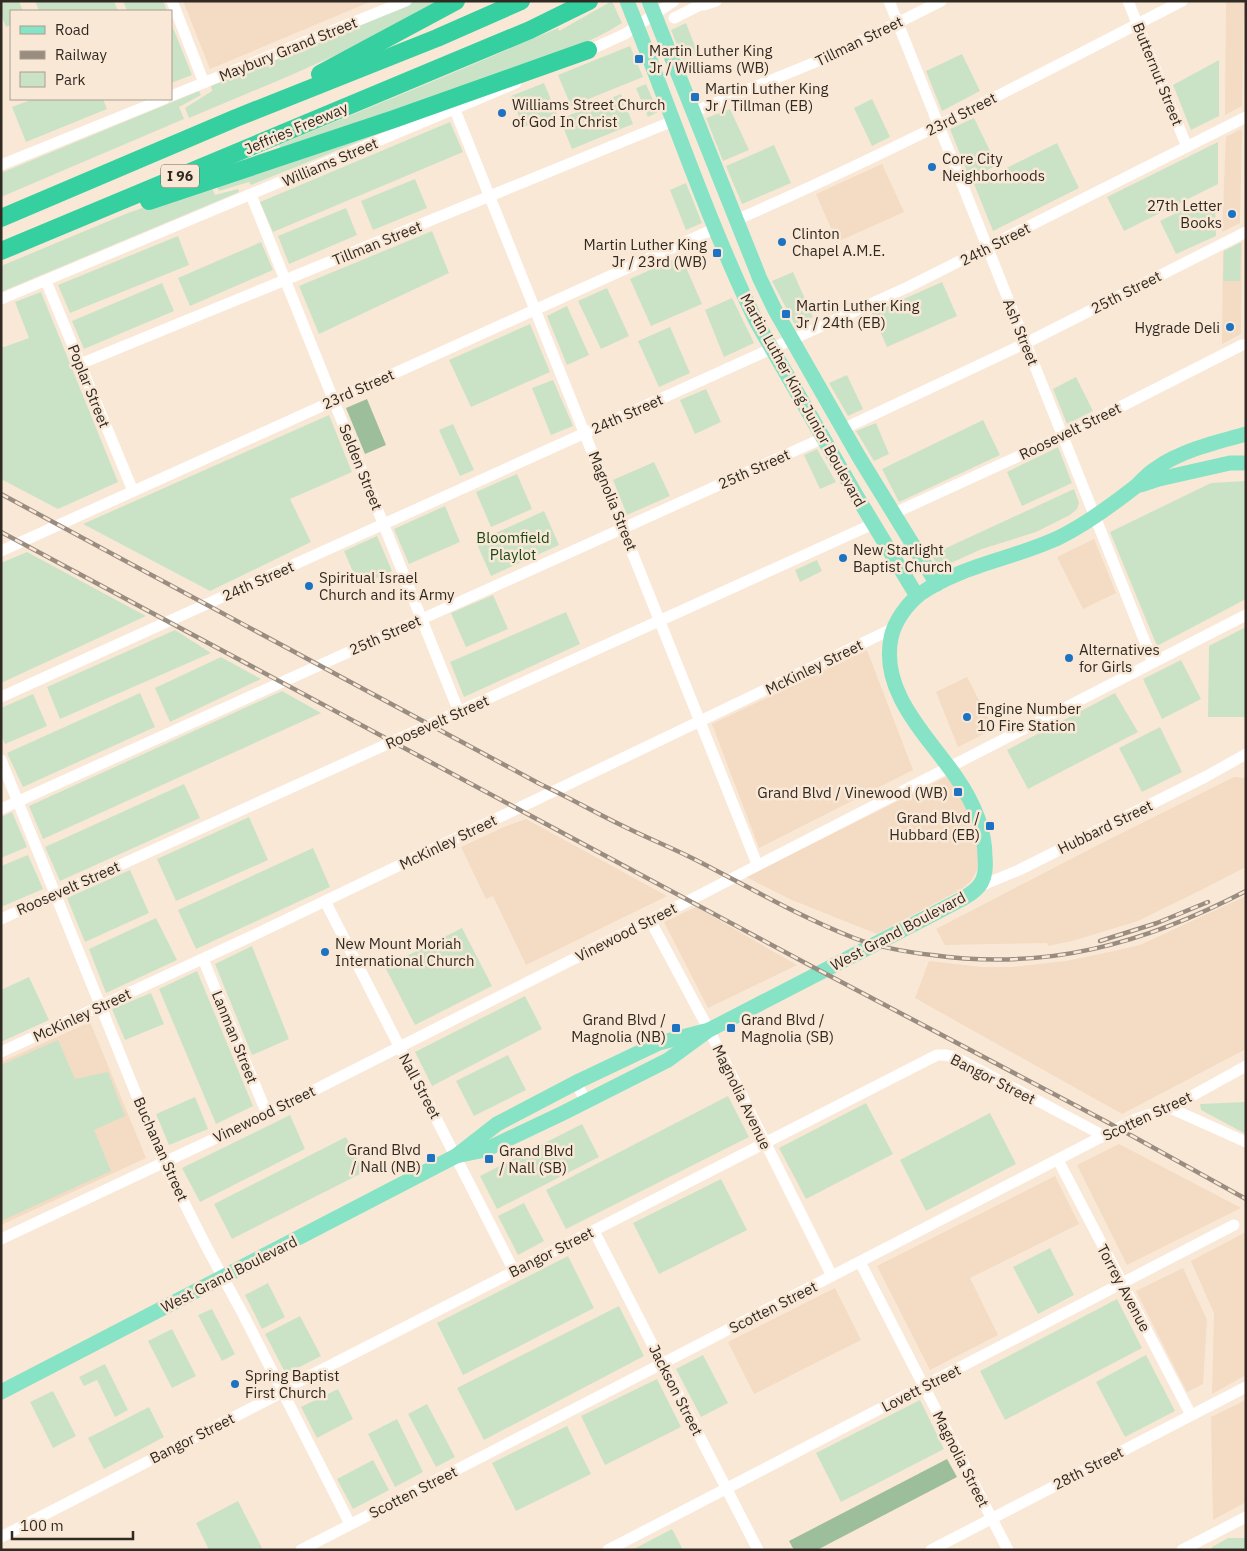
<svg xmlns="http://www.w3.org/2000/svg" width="1247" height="1551" font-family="'IBM Plex Sans',sans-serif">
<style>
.built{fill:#f3dbc4}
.green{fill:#cae3c7}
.forest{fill:#9dbe9a}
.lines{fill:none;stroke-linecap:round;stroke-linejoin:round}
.minor{stroke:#fff;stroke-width:11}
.major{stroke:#86e3c6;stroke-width:15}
.highway{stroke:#36d0a0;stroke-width:18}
.rail-casing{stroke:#998c80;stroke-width:4.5}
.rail{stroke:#fae8d6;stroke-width:2.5;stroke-dasharray:8;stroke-linecap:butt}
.poi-dot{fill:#1d73c1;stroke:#fae8d6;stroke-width:2}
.labels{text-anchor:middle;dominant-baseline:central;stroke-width:5;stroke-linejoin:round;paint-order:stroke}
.shield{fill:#fae8d6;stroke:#6d6359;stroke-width:1}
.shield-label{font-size:14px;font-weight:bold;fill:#312a23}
.street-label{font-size:15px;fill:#312a23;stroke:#fae8d6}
.poi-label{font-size:15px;fill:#312a23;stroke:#fae8d6;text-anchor:start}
.park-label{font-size:15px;fill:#194717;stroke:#fae8d6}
</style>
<rect width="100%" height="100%" fill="#fae8d6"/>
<g class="built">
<polygon points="183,1 372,1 210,69"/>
<polygon points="1226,1 1244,1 1242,106 1225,115"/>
<polygon points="1241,129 1242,132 1240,223 1222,232 1226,137"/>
<polygon points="882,164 904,212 837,242 816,194"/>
<polygon points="1242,242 1241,334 1222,344 1223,251"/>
<polygon points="1094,539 1116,593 1083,609 1057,557"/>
<polygon points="867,650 913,770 759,848 712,724"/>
<polygon points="967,677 994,729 958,747 936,692"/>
<polygon points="946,777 954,782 975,825 981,851 977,870 971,881 960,890 877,934 792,900 746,877"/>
<polygon points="1234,777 1246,778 1246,867 1201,890 1138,921 1072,941 1048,946 1047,943 945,945 936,929 1100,844"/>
<polygon points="526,819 667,896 526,965 493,896 486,899 461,847 504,827"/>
<polygon points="1246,896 1246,1049 1122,1114 915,998 929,961 982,967 1012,967 1066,961 1114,951 1140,945"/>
<polygon points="696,907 797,965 708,1008 664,922"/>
<polygon points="90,1022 146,1158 1,1225 1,1062"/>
<polygon points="1119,1144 1241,1208 1127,1265 1077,1165"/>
<polygon points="1055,1176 1079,1224 970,1278 998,1335 930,1370 877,1266"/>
<polygon points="1246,1232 1246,1375 1212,1394 1214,1313 1191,1261"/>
<polygon points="1183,1268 1207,1320 1203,1384 1187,1392 1136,1291"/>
<polygon points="835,1288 861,1340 754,1394 728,1342"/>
<polygon points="1246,1400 1246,1502 1213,1520 1211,1417"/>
</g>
<g class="green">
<polygon points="1,1 19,1 23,11 11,11 11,25 6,27 1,15"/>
<polygon points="35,1 114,1 118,11 39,11"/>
<polygon points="123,1 163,1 167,11 127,11"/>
<polygon points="416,1 440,1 376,37 289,76 189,118 185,108 212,91 211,86"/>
<path d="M 612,1 L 622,23 C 588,45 548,57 509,71 C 434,98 357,122 281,149 L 279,145 L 448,75 L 558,28 L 559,31 Z"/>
<polygon points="171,23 192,75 171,83"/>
<polygon points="686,23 698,54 683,60 671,30"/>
<polygon points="630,46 643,77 571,106 558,75"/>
<polygon points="962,54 980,91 942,111 926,71"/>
<polygon points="1219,60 1219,116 1191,130 1173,85"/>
<polygon points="544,83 557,114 523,127 511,96"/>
<polygon points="646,84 658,112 648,117 636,88"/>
<polygon points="199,91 201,95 179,107 184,119 1,197 1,173"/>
<polygon points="480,93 251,185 249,182 219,191 215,182"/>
<polygon points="621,94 633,124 572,149 560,119"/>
<polygon points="33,99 103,99 107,109 26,142 12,107"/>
<polygon points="872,99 890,137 872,146 854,108"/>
<polygon points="730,109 749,150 723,161 706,118"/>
<polygon points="974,118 997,165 970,179 950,129"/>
<polygon points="450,122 463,152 273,232 260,202"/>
<polygon points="1218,142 1218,184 1124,231 1107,197"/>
<polygon points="1057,143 1079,188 993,231 974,184"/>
<polygon points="774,145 791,183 742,204 726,166"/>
<polygon points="415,179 427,208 373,230 361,201"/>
<polygon points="686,183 702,223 686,230 670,190"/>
<polygon points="210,184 215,195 238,189 239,192 1,292 1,266 128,213"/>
<polygon points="1202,200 1215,201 1216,236 1176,254 1160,221"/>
<polygon points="346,208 357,235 289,264 278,236"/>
<polygon points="432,231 449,273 319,334 299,286"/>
<polygon points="178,236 189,265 70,313 58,285"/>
<polygon points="261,242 273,270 190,306 178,278"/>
<polygon points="1240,243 1241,244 1240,281 1223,281 1224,251"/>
<polygon points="681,256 702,304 651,326 630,279"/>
<polygon points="793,272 813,317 795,325 772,281"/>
<polygon points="942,282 957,316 887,347 872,313"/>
<polygon points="162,283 174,311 84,349 72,321"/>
<polygon points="607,288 629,336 601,349 578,301"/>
<polygon points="41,292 118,482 58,509 1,479 1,348 29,338 15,302"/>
<polygon points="732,298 754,343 724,357 705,310"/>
<polygon points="567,306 589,355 567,365 547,316"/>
<polygon points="530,324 550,372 471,407 449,360"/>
<polygon points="670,327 690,373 659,387 638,341"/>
<polygon points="847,375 863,409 848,416 829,383"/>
<polygon points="1076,377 1093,411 1067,424 1053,389"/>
<polygon points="553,380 573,426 551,435 532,388"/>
<polygon points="706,389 721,422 695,434 680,400"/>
<polygon points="329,415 352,472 290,499 311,542 210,591 83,524"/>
<polygon points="983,420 1000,455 899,502 882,469"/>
<polygon points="876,423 889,454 874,461 856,431"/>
<polygon points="453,424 474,470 460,476 439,430"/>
<polygon points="1058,447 1072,483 1022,506 1007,472"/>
<polygon points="817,449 836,482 820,489 804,455"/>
<polygon points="654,462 670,496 627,515 613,480"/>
<polygon points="517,474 532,509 491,527 476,492"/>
<polygon points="1246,481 1246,599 1157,646 1110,532 1211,483"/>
<polygon points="1074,489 1079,503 1077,509 1070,515 1036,532 982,549 942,567 938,566 931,555"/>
<polygon points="445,506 460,542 409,564 394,529"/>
<polygon points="544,511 559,545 491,576 476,542"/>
<polygon points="377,536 392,571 359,586 344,551"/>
<polygon points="27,552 146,616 1,683 1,563"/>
<polygon points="817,560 822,571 800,582 795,570"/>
<polygon points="493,595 508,629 466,647 451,613"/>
<polygon points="566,612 580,644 464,697 450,662"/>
<polygon points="1246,627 1246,717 1208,717 1209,646"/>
<polygon points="175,630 211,653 60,719 47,687"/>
<polygon points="221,657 261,679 170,722 155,688"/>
<polygon points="1181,660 1201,699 1162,719 1143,679"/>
<polygon points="282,691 321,713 43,839 29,806"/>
<polygon points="140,693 155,727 23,787 7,753"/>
<polygon points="1115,693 1138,732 1028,789 1007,750"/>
<polygon points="33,694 47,726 5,744 1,736 1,708"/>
<polygon points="1160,727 1182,772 1142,792 1119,748"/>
<polygon points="184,784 200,818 60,881 45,847"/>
<polygon points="12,812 27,847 1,858 1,817"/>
<polygon points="249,817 268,860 176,901 157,859"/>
<polygon points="313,848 330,887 196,949 178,910"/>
<polygon points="28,855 43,889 1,907 1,866"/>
<polygon points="130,870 149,913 85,942 67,898"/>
<polygon points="156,918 177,960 106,993 89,949"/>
<polygon points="462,928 492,986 415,1025 385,967"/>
<polygon points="252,946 289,1039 252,1055 215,964"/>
<polygon points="197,971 253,1106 216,1124 159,989"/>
<polygon points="29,977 49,1020 1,1042 1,990"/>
<polygon points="151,993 164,1024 125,1040 112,1009"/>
<polygon points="525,996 542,1029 432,1086 415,1052"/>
<polygon points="58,1040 75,1079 108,1072 125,1116 94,1130 111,1171 1,1221 1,1065"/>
<polygon points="508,1055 526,1090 474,1116 456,1081"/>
<polygon points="728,1096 749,1137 566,1229 546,1190"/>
<polygon points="195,1097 208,1129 169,1145 156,1114"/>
<polygon points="1246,1102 1246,1132 1244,1133 1201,1110 1200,1104"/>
<polygon points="866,1103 893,1154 806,1199 779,1148"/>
<polygon points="990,1113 1016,1164 926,1211 900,1160"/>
<polygon points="290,1115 305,1149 200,1202 182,1168"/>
<polygon points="582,1124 599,1157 497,1209 480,1176"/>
<polygon points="346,1137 364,1172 232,1239 214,1204"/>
<polygon points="721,1179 747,1230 659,1274 633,1223"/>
<polygon points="524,1203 544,1241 518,1255 498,1216"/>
<polygon points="1050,1248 1074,1295 1038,1314 1013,1267"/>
<polygon points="568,1256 594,1308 463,1375 437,1323"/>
<polygon points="268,1283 285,1317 262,1329 245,1295"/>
<polygon points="1117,1299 1142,1348 1005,1420 980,1371"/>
<polygon points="619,1306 644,1356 484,1440 457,1388"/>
<polygon points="212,1309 235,1354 222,1361 198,1315"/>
<polygon points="300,1316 321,1356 286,1374 265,1334"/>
<polygon points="172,1329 196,1376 172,1388 148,1341"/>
<polygon points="703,1355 728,1403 701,1417 676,1369"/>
<polygon points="1146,1355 1175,1411 1125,1437 1096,1382"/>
<polygon points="105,1364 128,1410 115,1417 97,1380 84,1386 79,1377"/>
<polygon points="657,1379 681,1427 605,1465 581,1416"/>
<polygon points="338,1389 353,1419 317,1438 301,1407"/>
<polygon points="53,1391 76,1436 53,1448 30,1402"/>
<polygon points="920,1400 944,1449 841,1502 816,1453"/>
<polygon points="427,1404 455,1457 436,1467 408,1414"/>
<polygon points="149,1407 164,1437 104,1469 88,1438"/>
<polygon points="397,1419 423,1472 395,1487 368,1434"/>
<polygon points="567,1426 591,1474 516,1511 492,1463"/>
<polygon points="373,1460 389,1490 353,1509 337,1479"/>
<polygon points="238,1501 263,1550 209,1550 196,1523"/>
<polygon points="672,1529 683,1550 632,1550"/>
<polygon points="1228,1538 1246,1538 1246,1550 1212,1550 1212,1547"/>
</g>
<g class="forest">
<polygon points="367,399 386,445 365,454 346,408"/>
<polygon points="947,1459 957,1477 817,1550 794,1550 789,1541"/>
</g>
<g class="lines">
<g class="minor">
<polyline points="172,1 204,83"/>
<polyline points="697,1 704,5 716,1"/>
<polyline points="889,1 1153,662"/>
<polyline points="1128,1 1187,147"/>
<polyline points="674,18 700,5"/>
<polyline points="583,53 625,34 674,1"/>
<polyline points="171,96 406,1"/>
<polyline points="455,110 757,864"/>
<polyline points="693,112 840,52 941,1"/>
<polyline points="1,165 164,99"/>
<polyline points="251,195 459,712"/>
<path d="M 736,220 C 888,154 1035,77 1182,1"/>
<polyline points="46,281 133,491"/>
<polyline points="1,299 516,83"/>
<polyline points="80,364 673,121"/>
<polyline points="843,429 1026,343 1246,232"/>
<polyline points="894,515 901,510 1063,436 1242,345 1246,345"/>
<polyline points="1,551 716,228"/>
<polyline points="1,697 908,287 1246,117"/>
<polyline points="1,760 164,1163 206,1246 244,1316 350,1524"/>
<polyline points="1,809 823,438"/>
<polyline points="978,887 1019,870 1207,776 1246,754"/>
<polyline points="325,901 514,1271"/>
<polyline points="1,919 873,524"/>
<polyline points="650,920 709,1030 832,1276"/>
<polyline points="203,959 267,1114"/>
<polyline points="1,1052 252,936 894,628"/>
<polyline points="576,1083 586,1101"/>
<polyline points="1170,1108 1246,1142"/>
<polyline points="1058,1160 1191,1415"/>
<polyline points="594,1231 758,1550"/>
<polyline points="1,1239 267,1114 694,898 1246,615"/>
<polyline points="860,1262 1008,1550"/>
<polyline points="1,1537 275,1396 290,1386 937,1055 945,1055 955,1057 1104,1136"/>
<polyline points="301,1550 1136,1119 1170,1108 1246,1066"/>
<polyline points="608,1550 1234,1225"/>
<polyline points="931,1550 1246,1387"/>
<polyline points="1182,1550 1246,1517"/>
</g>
<g class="major">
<path d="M 627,1 C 670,108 706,217 756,321 L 856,495 L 917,596"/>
<polyline points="649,1 760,279 775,310 859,457 937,584"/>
<polyline points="1141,485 1159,479 1230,463 1246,463"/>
<path d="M 456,1156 L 485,1150 L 561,1114 L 668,1060 L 709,1030 L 941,910 C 953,903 970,897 979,886 C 985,879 986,867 985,857 C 985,829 972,800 956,777 C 928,736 880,693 891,638 C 894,622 907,604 920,594 C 961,565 1014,559 1060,537 C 1086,524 1112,505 1135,487 C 1142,481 1147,474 1155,469 C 1180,451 1216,442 1246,434"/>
<polyline points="1,1392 456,1156 497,1124 579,1081 659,1043 705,1031"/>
</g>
<g class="highway">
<polyline points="320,74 456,1"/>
<polyline points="149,201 394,119 588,50"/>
<polyline points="1,218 236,118 437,38 521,1"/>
<polyline points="1,251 530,30 589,1"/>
</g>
<defs>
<g id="rail">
<path d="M 1,494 L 540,784 C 568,797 594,812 621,825 C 645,837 670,847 694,859 C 747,886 798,916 854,938 C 878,947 906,952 932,955 C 1046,971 1144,944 1246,891"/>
<polyline points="1,532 811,966 1107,1122 1246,1199"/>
<polyline points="1100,941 1157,923 1208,902"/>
</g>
</defs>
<use href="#rail" class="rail-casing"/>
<use href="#rail" class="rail"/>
</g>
<g class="poi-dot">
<rect x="634" y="54" width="10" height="10" rx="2.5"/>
<rect x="690" y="92" width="10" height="10" rx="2.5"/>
<circle cx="502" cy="113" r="5"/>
<circle cx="932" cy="167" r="5"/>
<circle cx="1232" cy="214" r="5"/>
<circle cx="782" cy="242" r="5"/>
<rect x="712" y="248" width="10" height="10" rx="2.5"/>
<rect x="781" y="309" width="10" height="10" rx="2.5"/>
<circle cx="1230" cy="327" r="5"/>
<circle cx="843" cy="558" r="5"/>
<circle cx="309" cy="586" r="5"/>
<circle cx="1069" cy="658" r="5"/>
<circle cx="967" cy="717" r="5"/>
<rect x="953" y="787" width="10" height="10" rx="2.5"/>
<rect x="985" y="821" width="10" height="10" rx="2.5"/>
<circle cx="325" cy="952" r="5"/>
<rect x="671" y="1023" width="10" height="10" rx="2.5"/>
<rect x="726" y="1023" width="10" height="10" rx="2.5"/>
<rect x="426" y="1153" width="10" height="10" rx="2.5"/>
<rect x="484" y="1154" width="10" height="10" rx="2.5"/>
<circle cx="235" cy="1384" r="5"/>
</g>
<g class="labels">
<rect class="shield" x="161" y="164.5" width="38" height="23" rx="4"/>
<g class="shield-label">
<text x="180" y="176">I 96</text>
</g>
<g class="street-label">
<text transform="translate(859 41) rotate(-26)">Tillman Street</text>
<text transform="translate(288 49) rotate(-22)">Maybury Grand Street</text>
<text transform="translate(1158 74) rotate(68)">Butternut Street</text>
<text transform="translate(961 114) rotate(-27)">23rd Street</text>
<text transform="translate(296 128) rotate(-23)">Jeffries Freeway</text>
<text transform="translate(330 162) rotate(-23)">Williams Street</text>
<text transform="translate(377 243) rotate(-22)">Tillman Street</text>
<text transform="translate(995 244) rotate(-27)">24th Street</text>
<text transform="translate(1126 292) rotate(-27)">25th Street</text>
<text transform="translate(1021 332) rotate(68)">Ash Street</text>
<text transform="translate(89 386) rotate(68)">Poplar Street</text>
<text transform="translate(358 389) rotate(-24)">23rd Street</text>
<text transform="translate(803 400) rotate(61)">Martin Luther King Junior Boulevard</text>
<text transform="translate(627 414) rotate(-24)">24th Street</text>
<text transform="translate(1070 431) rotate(-26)">Roosevelt Street</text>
<text transform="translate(361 467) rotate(68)">Selden Street</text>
<text transform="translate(754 469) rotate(-24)">25th Street</text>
<text transform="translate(613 501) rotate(68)">Magnolia Street</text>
<text transform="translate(258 581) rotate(-24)">24th Street</text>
<text transform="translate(385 635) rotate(-24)">25th Street</text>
<text transform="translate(814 667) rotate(-26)">McKinley Street</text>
<text transform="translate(437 722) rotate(-24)">Roosevelt Street</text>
<text transform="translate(1105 827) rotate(-26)">Hubbard Street</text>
<text transform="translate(448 842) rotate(-26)">McKinley Street</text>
<text transform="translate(68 888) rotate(-24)">Roosevelt Street</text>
<text transform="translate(898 931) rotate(-28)">West Grand Boulevard</text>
<text transform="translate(626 932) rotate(-27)">Vinewood Street</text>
<text transform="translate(82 1015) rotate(-25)">McKinley Street</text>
<text transform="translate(235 1037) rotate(68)">Lanman Street</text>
<text transform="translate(993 1079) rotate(27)">Bangor Street</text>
<text transform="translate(420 1086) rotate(62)">Nall Street</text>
<text transform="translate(742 1097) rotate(64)">Magnolia Avenue</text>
<text transform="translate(264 1114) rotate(-26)">Vinewood Street</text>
<text transform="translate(1147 1116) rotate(-25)">Scotten Street</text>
<text transform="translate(161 1149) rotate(66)">Buchanan Street</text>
<text transform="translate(551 1252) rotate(-27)">Bangor Street</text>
<text transform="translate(229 1274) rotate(-27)">West Grand Boulevard</text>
<text transform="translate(1124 1288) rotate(62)">Torrey Avenue</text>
<text transform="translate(773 1307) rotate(-27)">Scotten Street</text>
<text transform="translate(921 1388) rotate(-27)">Lovett Street</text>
<text transform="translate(676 1390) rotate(63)">Jackson Street</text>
<text transform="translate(192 1438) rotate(-27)">Bangor Street</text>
<text transform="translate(961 1459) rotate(63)">Magnolia Street</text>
<text transform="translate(1088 1468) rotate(-27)">28th Street</text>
<text transform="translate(413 1492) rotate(-27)">Scotten Street</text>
</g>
<g class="poi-label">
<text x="649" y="50">Martin Luther King<tspan x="649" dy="17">Jr / Williams (WB)</tspan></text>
<text x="705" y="88">Martin Luther King<tspan x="705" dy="17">Jr / Tillman (EB)</tspan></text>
<text x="512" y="104">Williams Street Church<tspan x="512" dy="17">of God In Christ</tspan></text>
<text x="942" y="158">Core City<tspan x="942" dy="17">Neighborhoods</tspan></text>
<text x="1222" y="205" text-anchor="end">27th Letter<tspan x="1222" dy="17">Books</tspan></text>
<text x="792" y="233">Clinton<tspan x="792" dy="17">Chapel A.M.E.</tspan></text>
<text x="707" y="244" text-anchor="end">Martin Luther King<tspan x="707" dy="17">Jr / 23rd (WB)</tspan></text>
<text x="796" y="305">Martin Luther King<tspan x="796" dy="17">Jr / 24th (EB)</tspan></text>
<text x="1220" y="327" text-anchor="end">Hygrade Deli</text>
<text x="853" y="549">New Starlight<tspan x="853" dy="17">Baptist Church</tspan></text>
<text x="319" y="577">Spiritual Israel<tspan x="319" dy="17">Church and its Army</tspan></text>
<text x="1079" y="649">Alternatives<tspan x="1079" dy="17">for Girls</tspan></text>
<text x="977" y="708">Engine Number<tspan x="977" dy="17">10 Fire Station</tspan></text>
<text x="948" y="792" text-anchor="end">Grand Blvd / Vinewood (WB)</text>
<text x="980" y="817" text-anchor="end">Grand Blvd /<tspan x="980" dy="17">Hubbard (EB)</tspan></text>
<text x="335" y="943">New Mount Moriah<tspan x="335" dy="17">International Church</tspan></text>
<text x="666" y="1019" text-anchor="end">Grand Blvd /<tspan x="666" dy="17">Magnolia (NB)</tspan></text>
<text x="741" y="1019">Grand Blvd /<tspan x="741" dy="17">Magnolia (SB)</tspan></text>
<text x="421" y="1149" text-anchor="end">Grand Blvd<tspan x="421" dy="17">/ Nall (NB)</tspan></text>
<text x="499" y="1150">Grand Blvd<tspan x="499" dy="17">/ Nall (SB)</tspan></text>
<text x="245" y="1375">Spring Baptist<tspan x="245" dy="17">First Church</tspan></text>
</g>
<g class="park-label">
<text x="513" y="537">Bloomfield<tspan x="513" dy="17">Playlot</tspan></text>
</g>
</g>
<rect width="1247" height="1551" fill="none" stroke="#312a23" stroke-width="5"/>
<rect x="10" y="10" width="162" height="90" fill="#fae8d6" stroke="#aa9c8e"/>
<rect x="20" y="26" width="25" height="8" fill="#86e3c6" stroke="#aa9c8e"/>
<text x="55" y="35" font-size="15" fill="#312a23">Road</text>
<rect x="20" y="51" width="25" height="8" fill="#998c80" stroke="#aa9c8e"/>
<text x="55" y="60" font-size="15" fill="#312a23">Railway</text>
<rect x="20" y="72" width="25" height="15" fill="#cae3c7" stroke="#aa9c8e"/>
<text x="55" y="85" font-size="15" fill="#312a23">Park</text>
<path d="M12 1531v8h121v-8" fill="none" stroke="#312a23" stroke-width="2.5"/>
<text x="20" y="1531" font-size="15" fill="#312a23" stroke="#fae8d6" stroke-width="4" paint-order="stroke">100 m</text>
</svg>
